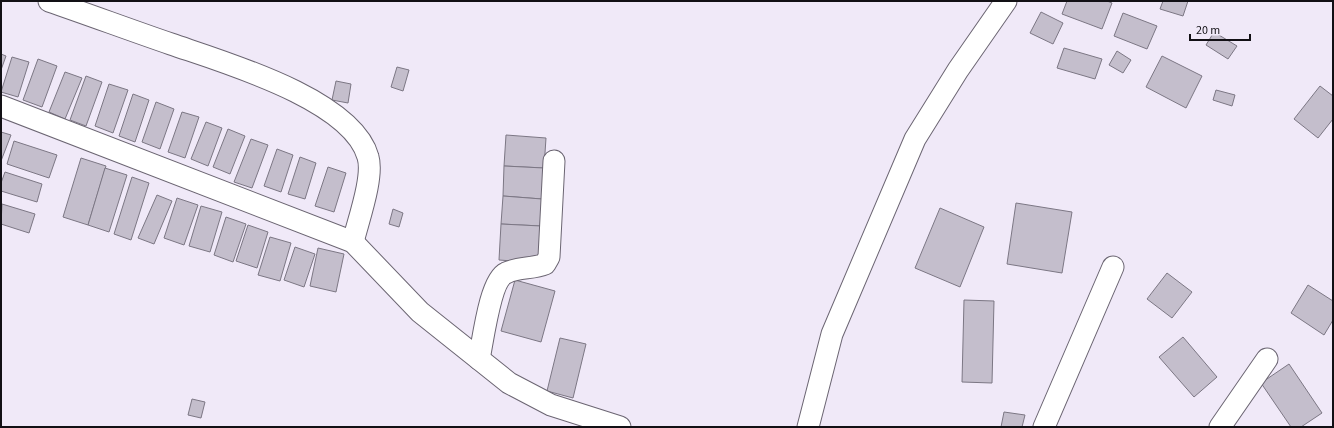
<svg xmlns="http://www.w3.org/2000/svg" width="1334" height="428" font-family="'Source Sans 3',sans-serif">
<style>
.building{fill:#c4becc;stroke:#7c7784}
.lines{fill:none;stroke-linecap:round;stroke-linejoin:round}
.minor-casing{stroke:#6b6572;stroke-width:23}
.minor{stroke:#fff;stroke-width:21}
</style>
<rect width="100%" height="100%" fill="#f0e9f8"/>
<g class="building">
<polygon points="1067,1 1107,1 1112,3 1102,29 1062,14"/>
<polygon points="1163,1 1188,1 1183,16 1160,9"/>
<polygon points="1041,12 1063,23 1053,44 1030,33"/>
<polygon points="1123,13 1157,26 1147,49 1114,36"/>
<polygon points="1214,32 1237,46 1228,59 1206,45"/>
<polygon points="1064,48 1102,59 1095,79 1057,68"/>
<polygon points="1117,51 1131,60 1123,73 1109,65"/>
<polygon points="1,54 6,56 1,70"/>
<polygon points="1162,56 1202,76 1186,108 1146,87"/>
<polygon points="12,57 29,62 18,97 1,92"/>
<polygon points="38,59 57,66 42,107 23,100"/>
<polygon points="397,67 409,70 403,91 391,87"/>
<polygon points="65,72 82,78 65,119 49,112"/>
<polygon points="86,76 102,82 86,126 70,120"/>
<polygon points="336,81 351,84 348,103 332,100"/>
<polygon points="109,84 128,90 113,133 95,126"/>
<polygon points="1320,86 1333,96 1333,119 1318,138 1294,119"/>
<polygon points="1216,90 1235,95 1232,106 1213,100"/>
<polygon points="133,94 149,100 135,142 119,136"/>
<polygon points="156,102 174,109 160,149 142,142"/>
<polygon points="182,112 199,117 185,158 168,152"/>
<polygon points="206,122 222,128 208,166 191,159"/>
<polygon points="228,129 245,136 230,174 213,167"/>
<polygon points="1,132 11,135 1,161"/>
<polygon points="506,135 546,138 544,168 504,166"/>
<polygon points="251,139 268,145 252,188 234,182"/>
<polygon points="14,141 57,155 49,178 7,164"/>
<polygon points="277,149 293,155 281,192 264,186"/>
<polygon points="300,157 316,163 305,199 288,194"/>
<polygon points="81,158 106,166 88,225 63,217"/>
<polygon points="504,166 544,168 542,199 503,196"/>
<polygon points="328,167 346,173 334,212 315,206"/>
<polygon points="105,168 127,175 109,232 88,225"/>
<polygon points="5,172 42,184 37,202 1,191 1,183"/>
<polygon points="132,177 149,183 131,240 114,234"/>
<polygon points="157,195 172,201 154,244 138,238"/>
<polygon points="503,196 542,199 541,226 501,224"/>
<polygon points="177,198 198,205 184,245 164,238"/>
<polygon points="1016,203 1072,212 1062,273 1007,264"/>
<polygon points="2,204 35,214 29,233 1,224"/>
<polygon points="201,206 222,212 210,252 189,246"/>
<polygon points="940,208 984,227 960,287 915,268"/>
<polygon points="393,209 403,213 399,227 389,224"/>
<polygon points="226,217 246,224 233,262 214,255"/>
<polygon points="501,224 541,226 539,263 499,260"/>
<polygon points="248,225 268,232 257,268 236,261"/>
<polygon points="270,237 291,243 280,281 258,275"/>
<polygon points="295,247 315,254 304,287 284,280"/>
<polygon points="318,248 344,254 336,292 310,286"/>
<polygon points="1167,273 1192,292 1172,318 1147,299"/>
<polygon points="515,280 555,291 541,342 501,331"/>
<polygon points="1308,285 1333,301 1333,320 1324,335 1291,313"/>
<polygon points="964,300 994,301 992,383 962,382"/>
<polygon points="1183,337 1217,377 1194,397 1159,357"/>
<polygon points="560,338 586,344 573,398 547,391"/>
<polygon points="1289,364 1322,413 1301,427 1291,427 1261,383"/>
<polygon points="192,399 205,402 201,418 188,415"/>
<polygon points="1004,412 1025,415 1022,427 1001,427"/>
</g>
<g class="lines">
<defs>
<g id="minor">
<path d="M 49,1 C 90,15 130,30 171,44 C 223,62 352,99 368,157 C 374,177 358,221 353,242"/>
<polyline points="1,106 353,242 420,312 509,383 551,405 620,427"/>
<path d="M 479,359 C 483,341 490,280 506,273 C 518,267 533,269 545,264 L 549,257 L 554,161"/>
<polyline points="808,427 832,334 915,139 958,70 1006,1"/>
<polyline points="1044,427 1113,267"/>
<polyline points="1220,427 1267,359"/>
</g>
</defs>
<use href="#minor" class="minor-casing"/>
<use href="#minor" class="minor"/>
</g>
<rect width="1334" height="428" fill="none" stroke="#121015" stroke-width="4"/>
<path d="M1190 34v6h60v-6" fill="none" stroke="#121015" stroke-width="2"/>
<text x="1196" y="34" font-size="12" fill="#121015" stroke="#f0e9f8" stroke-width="3" paint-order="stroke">20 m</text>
</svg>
